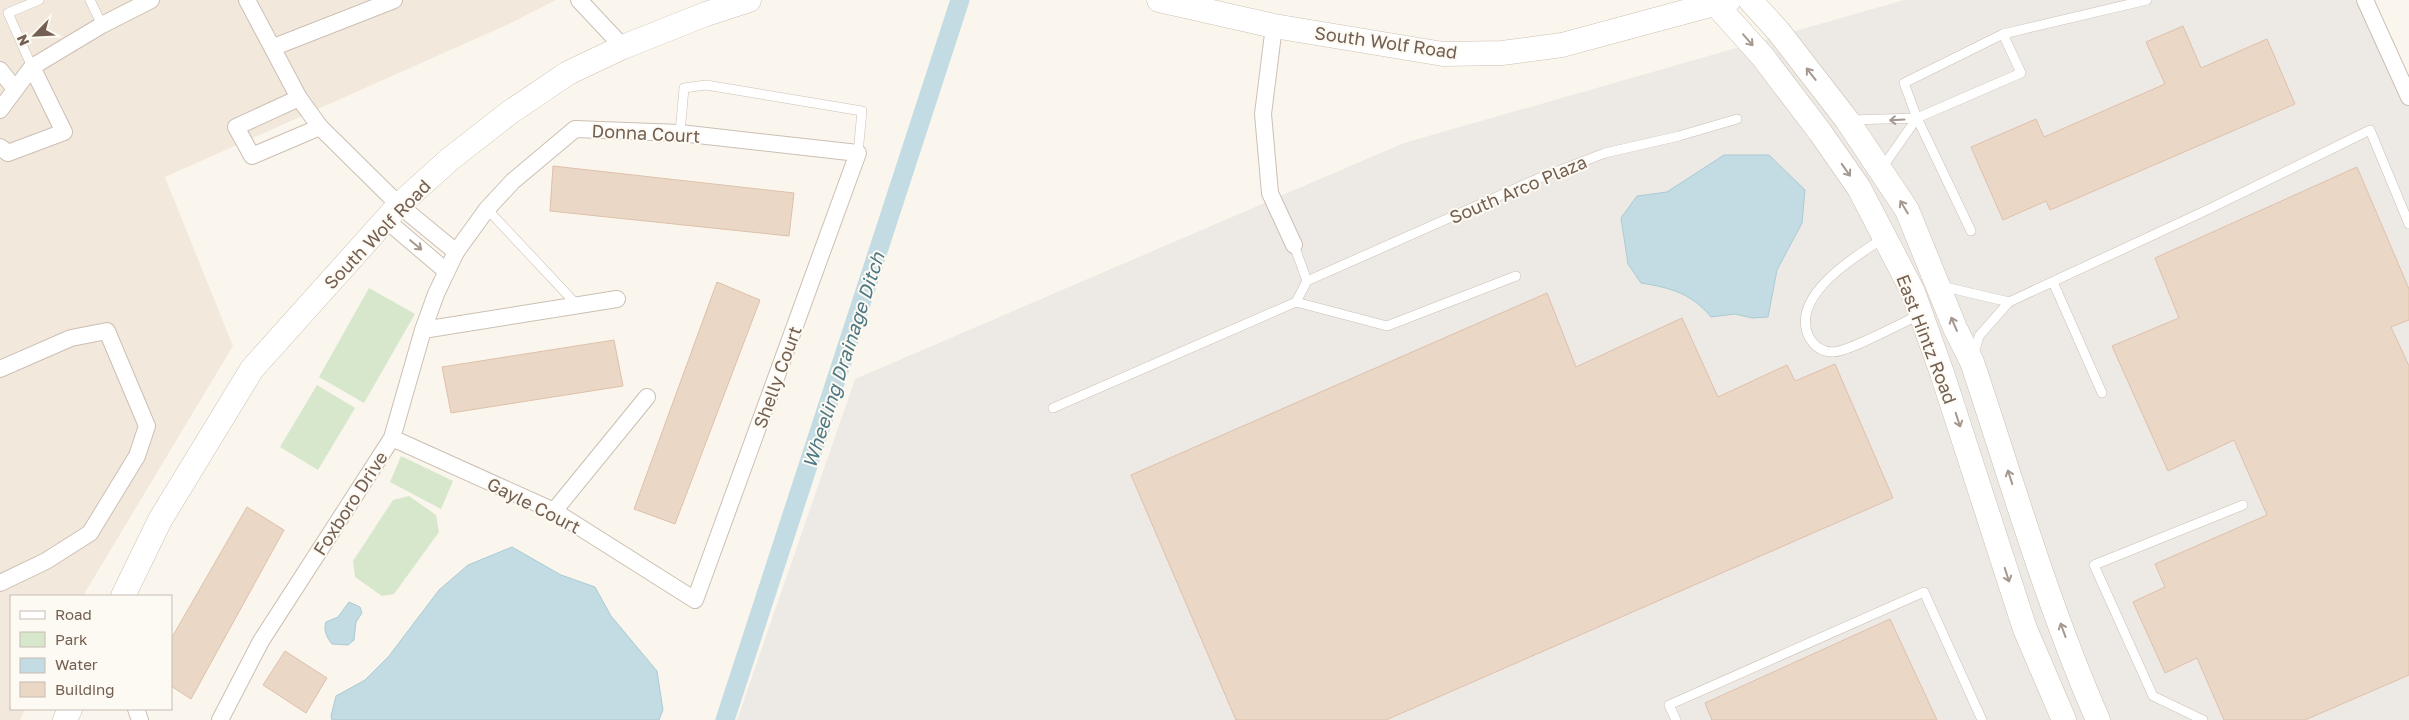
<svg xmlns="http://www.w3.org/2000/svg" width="2409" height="720" font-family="'Golos Text',sans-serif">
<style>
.residential{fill:#f2e9dc}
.industrial{fill:#ede9e5}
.green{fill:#d6e7cc}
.water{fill:#c3dce3;stroke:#aacbd3}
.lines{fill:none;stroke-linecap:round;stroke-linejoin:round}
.canal{stroke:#c3dce3;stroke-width:19}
.building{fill:#ebd7c6;stroke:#dec0aa}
.lane-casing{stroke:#ccbfb3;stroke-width:10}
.street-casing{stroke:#ccbfb3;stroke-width:18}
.secondary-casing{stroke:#cec0b1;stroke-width:25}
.lane{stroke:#fff;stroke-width:9}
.street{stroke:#fff;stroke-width:16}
.secondary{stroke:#fff;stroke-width:24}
.oneway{stroke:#a5988f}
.labels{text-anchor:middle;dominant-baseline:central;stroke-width:4;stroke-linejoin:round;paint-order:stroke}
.street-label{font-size:18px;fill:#746052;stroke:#fdfaf3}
.water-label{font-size:19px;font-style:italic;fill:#4d7884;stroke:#fdfaf3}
</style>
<rect width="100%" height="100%" fill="#fbf6ed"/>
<polygon class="residential" points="0,0 556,0 511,23 165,177 233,346 83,596 11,596 11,709 25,709 20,720 0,720"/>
<polygon class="industrial" points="1904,0 2364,0 2409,104 2409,720 737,720 855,379 1404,143"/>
<g class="green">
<polygon points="369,288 415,314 364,403 319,377"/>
<polygon points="317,385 355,408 318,470 280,447"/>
<polygon points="401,456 453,481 441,509 390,482"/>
<polygon points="409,496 436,515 439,532 394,594 382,596 355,577 353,561 393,500"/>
</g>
<g class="water">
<path d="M 1724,155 L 1769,155 L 1805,190 L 1802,223 L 1777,270 L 1768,317 L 1752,318 L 1735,314 L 1711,317 C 1691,293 1671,288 1641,283 L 1628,264 L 1621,218 L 1637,196 L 1667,192 Z"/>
<polygon points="512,547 561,575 595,587 611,616 657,671 663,710 659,720 332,720 331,716 336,696 365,680 389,656 439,590 468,565"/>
<path d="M 349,602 L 360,607 L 362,613 L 356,622 L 354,640 L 348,645 L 332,644 C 327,638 323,630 326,622 L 338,617 Z"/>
</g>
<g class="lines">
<polyline class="canal" points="725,720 960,0"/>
</g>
<g class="building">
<polygon points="2183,26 2201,68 2267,39 2295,104 2050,210 2046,201 2003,220 1971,147 2036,119 2044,137 2165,84 2146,42"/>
<polygon points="553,166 794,193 789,236 550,211"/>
<polygon points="2357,167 2409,289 2409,320 2391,327 2409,366 2409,675 2305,720 2224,720 2197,658 2165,673 2133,602 2165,587 2155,564 2267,515 2234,440 2168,471 2112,346 2179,318 2155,258"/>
<polygon points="717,282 760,300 675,524 634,509"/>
<polygon points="1547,293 1576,367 1682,318 1718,397 1787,365 1795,381 1835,364 1893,498 1386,720 1236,720 1131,475"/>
<polygon points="614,340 623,386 451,413 442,367"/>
<polygon points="247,507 284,530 191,699 171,686 171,639"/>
<polygon points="1890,619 1937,720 1712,720 1705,703"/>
<polygon points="285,651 327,678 306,713 263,685"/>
</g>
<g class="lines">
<defs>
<g id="lane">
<polyline points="90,0 102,25"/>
<polyline points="32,67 8,13 39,0"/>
<polyline points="1917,118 2021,73 2003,34"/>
<polyline points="1851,120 1917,118 1882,168"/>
<polyline points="680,133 684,88 706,85 862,111 858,153"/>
<polyline points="487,209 578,306"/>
<polyline points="1971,231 1917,118 1904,83 2003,34 2147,0"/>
<path d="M 1884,238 C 1857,255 1789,296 1809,337 C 1814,346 1822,352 1833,352 C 1848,352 1904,322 1921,314"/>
<polyline points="1307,281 1537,179 1605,153 1679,136 1737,119"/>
<polyline points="2053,282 2102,393"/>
<polyline points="1941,286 2009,302 1979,336 1973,357"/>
<polyline points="1296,302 1387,326 1516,276"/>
<polyline points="2009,302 2207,210 2370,130 2409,224"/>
<polyline points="1053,408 1296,302 1307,281 1294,245"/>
<polyline points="1676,720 1669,705 1924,592 1982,720"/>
<polyline points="2203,720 2153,696 2094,565 2243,505"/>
</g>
<g id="street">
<polyline points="247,0 299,98 320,127 399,205 456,252"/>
<polyline points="579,0 623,47"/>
<polyline points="2365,0 2409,97"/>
<polyline points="1274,26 1263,114 1270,193 1294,245"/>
<polyline points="274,47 394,0"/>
<polyline points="0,70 15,89"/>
<polyline points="299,98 236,127 252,156 320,127"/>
<polyline points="0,110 32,67 102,25 151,0"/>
<polyline points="0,147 8,153 64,132 32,67"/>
<polyline points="386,220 446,271"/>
<polyline points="423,330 617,299"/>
<polyline points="0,369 71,338 107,331 147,426 137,456 90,533 46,561 0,583"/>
<polyline points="554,511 647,397"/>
<polyline points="136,709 140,720"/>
<polyline points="220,720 261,641 392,438 423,330 436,294 456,252 487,209 513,181 575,129 680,133 858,153 695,600 554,511 392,438"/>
</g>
<g id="secondary">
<polyline points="1159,0 1274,26 1443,54 1502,53 1562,45 1729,0"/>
<polyline points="1712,0 1763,57 1820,132 1859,188 1913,292 1942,373 2025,629 2064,720"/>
<path d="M 1750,0 L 1779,32 L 1847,120 L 1907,210 L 1955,328 L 1972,362 C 2012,481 2047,604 2098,720"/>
<polyline points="123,596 160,520 252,369 399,205 450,159 509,113 568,73 623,47 706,14 749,0"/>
<polyline points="65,720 70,709"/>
</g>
</defs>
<use href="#lane" class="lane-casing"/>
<use href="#street" class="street-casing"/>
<use href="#secondary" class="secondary-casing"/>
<use href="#lane" class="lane"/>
<use href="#street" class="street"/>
<use href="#secondary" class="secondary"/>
</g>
<defs><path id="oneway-shaft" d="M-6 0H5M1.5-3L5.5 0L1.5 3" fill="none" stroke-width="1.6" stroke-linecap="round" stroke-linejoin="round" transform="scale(1.25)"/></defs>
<g class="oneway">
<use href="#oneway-shaft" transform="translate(1748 40) rotate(49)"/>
<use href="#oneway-shaft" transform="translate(1811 74) rotate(-128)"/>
<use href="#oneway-shaft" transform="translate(1897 120) rotate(177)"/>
<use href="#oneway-shaft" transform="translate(1846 170) rotate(55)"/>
<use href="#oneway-shaft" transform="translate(1904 207) rotate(-121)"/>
<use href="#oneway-shaft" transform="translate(416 245) rotate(40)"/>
<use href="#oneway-shaft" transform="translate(1954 324) rotate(-113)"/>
<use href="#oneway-shaft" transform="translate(1958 420) rotate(72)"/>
<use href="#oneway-shaft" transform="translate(2010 477) rotate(-108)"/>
<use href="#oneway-shaft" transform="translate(2007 575) rotate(72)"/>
<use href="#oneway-shaft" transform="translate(2063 630) rotate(-110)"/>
</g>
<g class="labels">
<g class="street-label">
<text transform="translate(1386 42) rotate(8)">South Wolf Road</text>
<text transform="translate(646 133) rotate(3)">Donna Court</text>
<text transform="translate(1518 189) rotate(-23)">South Arco Plaza</text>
<text transform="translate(377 234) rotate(-46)">South Wolf Road</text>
<text transform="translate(1927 339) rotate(69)">East Hintz Road</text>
<text transform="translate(777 377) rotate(-70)">Shelly Court</text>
<text transform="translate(350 503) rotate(-57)">Foxboro Drive</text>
<text transform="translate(534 505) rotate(27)">Gayle Court</text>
</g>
<g class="water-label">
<text transform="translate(843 360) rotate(-72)">Wheeling Drainage Ditch</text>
</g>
</g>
<rect x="10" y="595" width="162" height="115" fill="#fdfaf3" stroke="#c6bcb3"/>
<rect x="20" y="611" width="25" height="8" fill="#ffffff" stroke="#c6bcb3"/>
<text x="55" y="620" font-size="15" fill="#746052">Road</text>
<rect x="20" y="632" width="25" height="15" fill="#d6e7cc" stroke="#c6bcb3"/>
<text x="55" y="645" font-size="15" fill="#746052">Park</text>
<rect x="20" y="658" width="25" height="15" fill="#c3dce3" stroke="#c6bcb3"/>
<text x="55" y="670" font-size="15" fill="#746052">Water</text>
<rect x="20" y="682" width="25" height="15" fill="#ebd7c6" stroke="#c6bcb3"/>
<text x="55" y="695" font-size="15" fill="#746052">Building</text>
<g transform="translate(35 35) rotate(246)" stroke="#fdfaf3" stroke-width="4" paint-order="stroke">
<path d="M0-4L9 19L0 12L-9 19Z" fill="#746052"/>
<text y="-8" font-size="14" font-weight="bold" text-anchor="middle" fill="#746052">N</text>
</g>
</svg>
